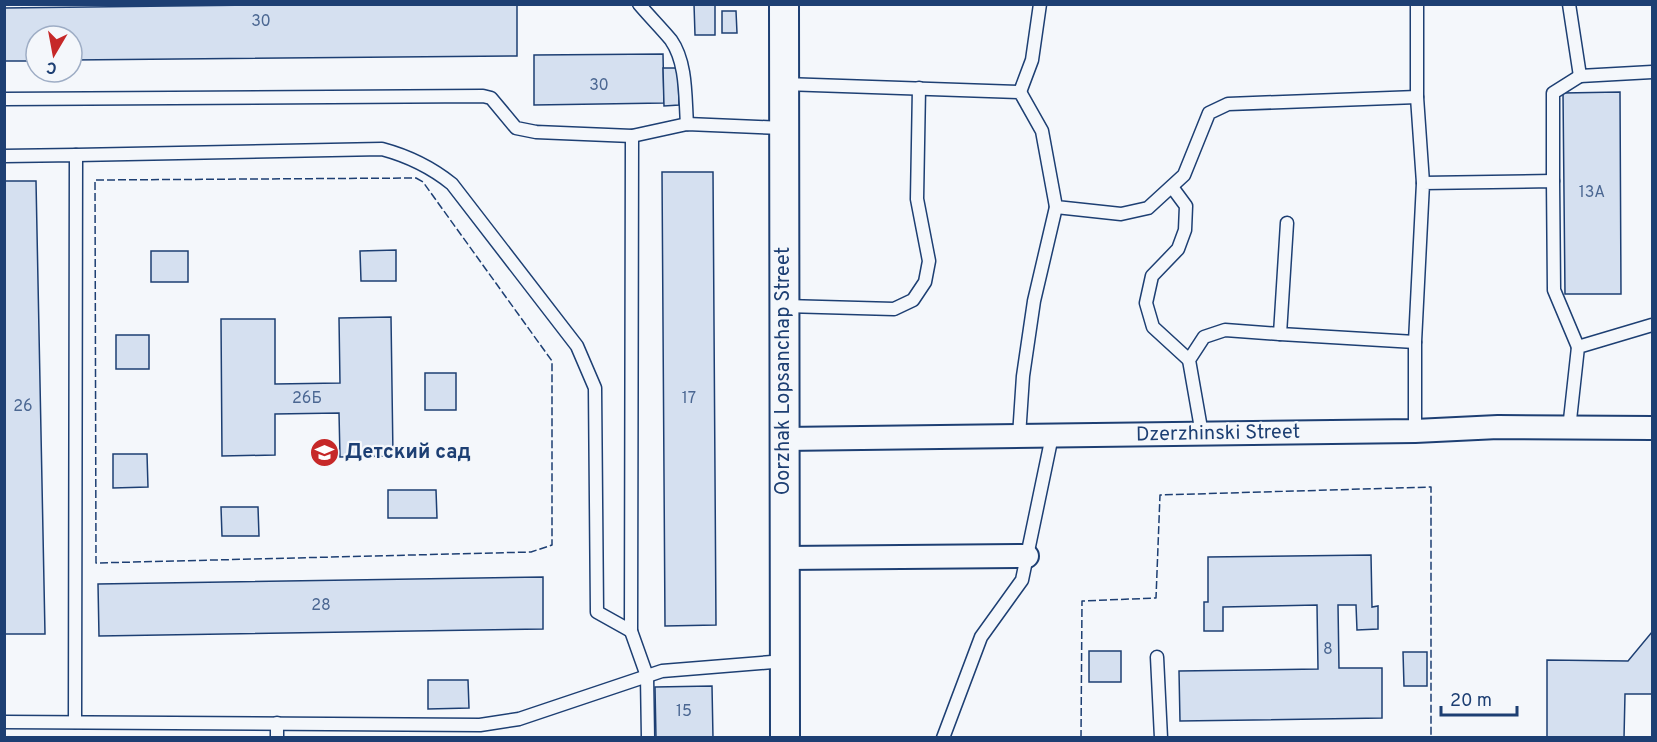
<svg xmlns="http://www.w3.org/2000/svg" width="1657" height="742" font-family="Overpass,sans-serif">
<style>
.building{fill:#d5e0f0;stroke:#1d3f73;stroke-width:1.5}
.lines{fill:none;stroke-linecap:round;stroke-linejoin:round}
.service-casing{stroke:#1d3f73;stroke-width:15}
.minor-casing{stroke:#1d3f73;stroke-width:26}
.tertiary-casing{stroke:#1d3f73;stroke-width:32}
.service{stroke:#f4f7fb;stroke-width:12}
.minor{stroke:#f4f7fb;stroke-width:22}
.tertiary{stroke:#f4f7fb;stroke-width:28}
.fence{stroke:#1d3f73;stroke-width:1.5;stroke-dasharray:8 3;stroke-linecap:butt}
.labels{text-anchor:middle;dominant-baseline:central;stroke-width:4.5;stroke-linejoin:round;paint-order:stroke}
.number-label{font-size:16px;fill:#4b6792}
.street-label{font-size:20px;fill:#1d3f73;stroke:#f4f7fb}
.poi-label{font-size:20px;font-weight:bold;fill:#1d3f73;stroke:#f4f7fb;text-anchor:start}
</style>
<rect width="100%" height="100%" fill="#f4f7fb"/>
<g class="building">
<polygon points="349,4 517,4 517,56 72,60 72,36 36,36 36,61 4,61 4,8"/>
<polygon points="694,4 715,4 715,35 695,35"/>
<polygon points="722,11 736,11 737,33 722,33"/>
<polygon points="663,54 664,103 534,105 534,55"/>
<polygon points="663,68 678,68 679,105 664,106"/>
<polygon points="1620,92 1621,294 1565,294 1563,93"/>
<polygon points="662,172 713,172 716,625 665,626"/>
<polygon points="4,181 36,181 45,634 4,634"/>
<polygon points="396,250 396,281 361,281 360,251"/>
<rect x="151" y="251" width="37" height="31"/>
<polygon points="391,317 393,456 340,457 339,413 275,414 275,455 222,456 221,319 275,319 275,384 340,383 339,318"/>
<rect x="116" y="335" width="33" height="34"/>
<rect x="425" y="373" width="31" height="37"/>
<polygon points="113,454 147,454 148,487 113,488"/>
<polygon points="388,490 436,490 437,518 388,518"/>
<polygon points="221,507 258,507 259,536 222,536"/>
<polygon points="1371,555 1372,607 1378,606 1378,629 1357,630 1356,605 1338,605 1339,668 1382,668 1382,718 1180,721 1179,671 1318,669 1317,605 1223,607 1223,631 1204,631 1204,602 1208,602 1208,557"/>
<polygon points="543,577 543,629 99,636 98,584"/>
<polygon points="1652,632 1652,694 1625,694 1624,738 1547,738 1547,660 1628,661"/>
<rect x="1089" y="651" width="32" height="31"/>
<polygon points="1403,652 1427,652 1427,686 1404,686"/>
<polygon points="428,680 468,680 469,708 428,709"/>
<polygon points="712,686 713,738 656,738 655,687"/>
</g>
<g class="lines">
<defs>
<g id="service">
<path d="M 639,4 C 649,16 661,28 671,40 C 687,63 685,97 687,124"/>
<polyline points="1417,4 1417,97 1423,183"/>
<polyline points="1569,4 1580,76 1652,72"/>
<polyline points="784,84 1020,92 1042,131 1056,207 1121,214 1148,208 1184,175 1209,113 1228,104 1417,97"/>
<polyline points="1020,92 1032,60 1040,4"/>
<polyline points="4,99 483,96 491,98 516,128 536,132 632,136 687,124 783,128"/>
<polyline points="632,136 631,631 647,676 648,738"/>
<path d="M 76,155 L 382,149 C 408,156 431,167 452,184 L 577,346 L 595,388 L 597,612 L 631,631"/>
<polyline points="4,156 76,155 75,722"/>
<polyline points="1553,181 1553,93 1580,76"/>
<polyline points="1172,187 1186,206 1185,230 1178,249 1152,276 1146,303 1153,327 1189,360"/>
<polyline points="1287,223 1280,334 1415,342"/>
<polyline points="785,306 894,309 913,300 925,282 929,261 917,199 919,88"/>
<polyline points="1569,429 1578,347 1652,325"/>
<polyline points="1415,431 1415,342 1423,183 1553,181 1554,290 1578,347"/>
<polyline points="1202,434 1189,360 1204,337 1225,330 1280,334"/>
<polyline points="1019,436 1023,376 1034,301 1056,207"/>
<polyline points="1157,657 1161,738"/>
<polyline points="4,722 480,725 519,719 662,671 785,661"/>
<polyline points="277,738 277,723"/>
<polyline points="943,738 981,637 1022,580 1052,436"/>
</g>
<g id="minor">
<polyline points="784,439 1415,431 1498,427 1652,428"/>
<polyline points="785,558 1027,556"/>
</g>
<polyline id="tertiary" points="784,4 785,738"/>
</defs>
<use href="#service" class="service-casing"/>
<use href="#minor" class="minor-casing"/>
<use href="#tertiary" class="tertiary-casing"/>
<use href="#service" class="service"/>
<use href="#minor" class="minor"/>
<use href="#tertiary" class="tertiary"/>
<g class="fence">
<polygon points="416,178 423,182 552,361 552,545 531,552 96,563 95,180"/>
<polyline points="1081,738 1082,601 1156,598 1160,495 1431,487 1431,738"/>
</g>
</g>
<defs>
<symbol id="school-disc" viewBox="-11 -11 22 22"><circle r="9.5" fill="#c62828" stroke="#f4f7fb"/><path d="M0-5L7-2L0 1L-7-2ZM-4 1L0 2.5L4 1V4Q0 6-4 4Z" fill="#fff"/></symbol>
</defs>
<g fill-rule="evenodd">
<use href="#school-disc" x="308" y="436" width="33" height="33"/>
</g>
<g class="labels">
<g class="number-label">
<text x="261" y="22">30</text>
<text x="599" y="86">30</text>
<text x="1592" y="193">13А</text>
<text x="307" y="399">26Б</text>
<text x="689" y="399">17</text>
<text x="23" y="407">26</text>
<text x="321" y="606">28</text>
<text x="1328" y="650">8</text>
<text x="684" y="712">15</text>
</g>
<g class="street-label">
<text transform="translate(784 371) rotate(-90)">Oorzhak Lopsanchap Street</text>
<text transform="translate(1218 434) rotate(-1)">Dzerzhinski Street</text>
</g>
<g class="poi-label">
<text x="345" y="453">Детский сад</text>
</g>
</g>
<rect width="1657" height="742" fill="none" stroke="#1d3f73" stroke-width="12"/>
<g transform="translate(54 54) rotate(190)"><circle r="28" fill="#f4f7fb" stroke="#9eadc5" stroke-width="1.5"/>
<path d="M0-4.5L10 22L0 15L-10 22Z" fill="#c62828"/>
<text y="-9" font-size="16" font-weight="bold" text-anchor="middle" fill="#1d3f73">С</text>
</g>
<path d="M1441 706v9h76v-9" fill="none" stroke="#1d3f73" stroke-width="3"/>
<text x="1450" y="706" font-size="18" fill="#1d3f73" stroke="#f4f7fb" stroke-width="4.5" paint-order="stroke">20 m</text>
</svg>
